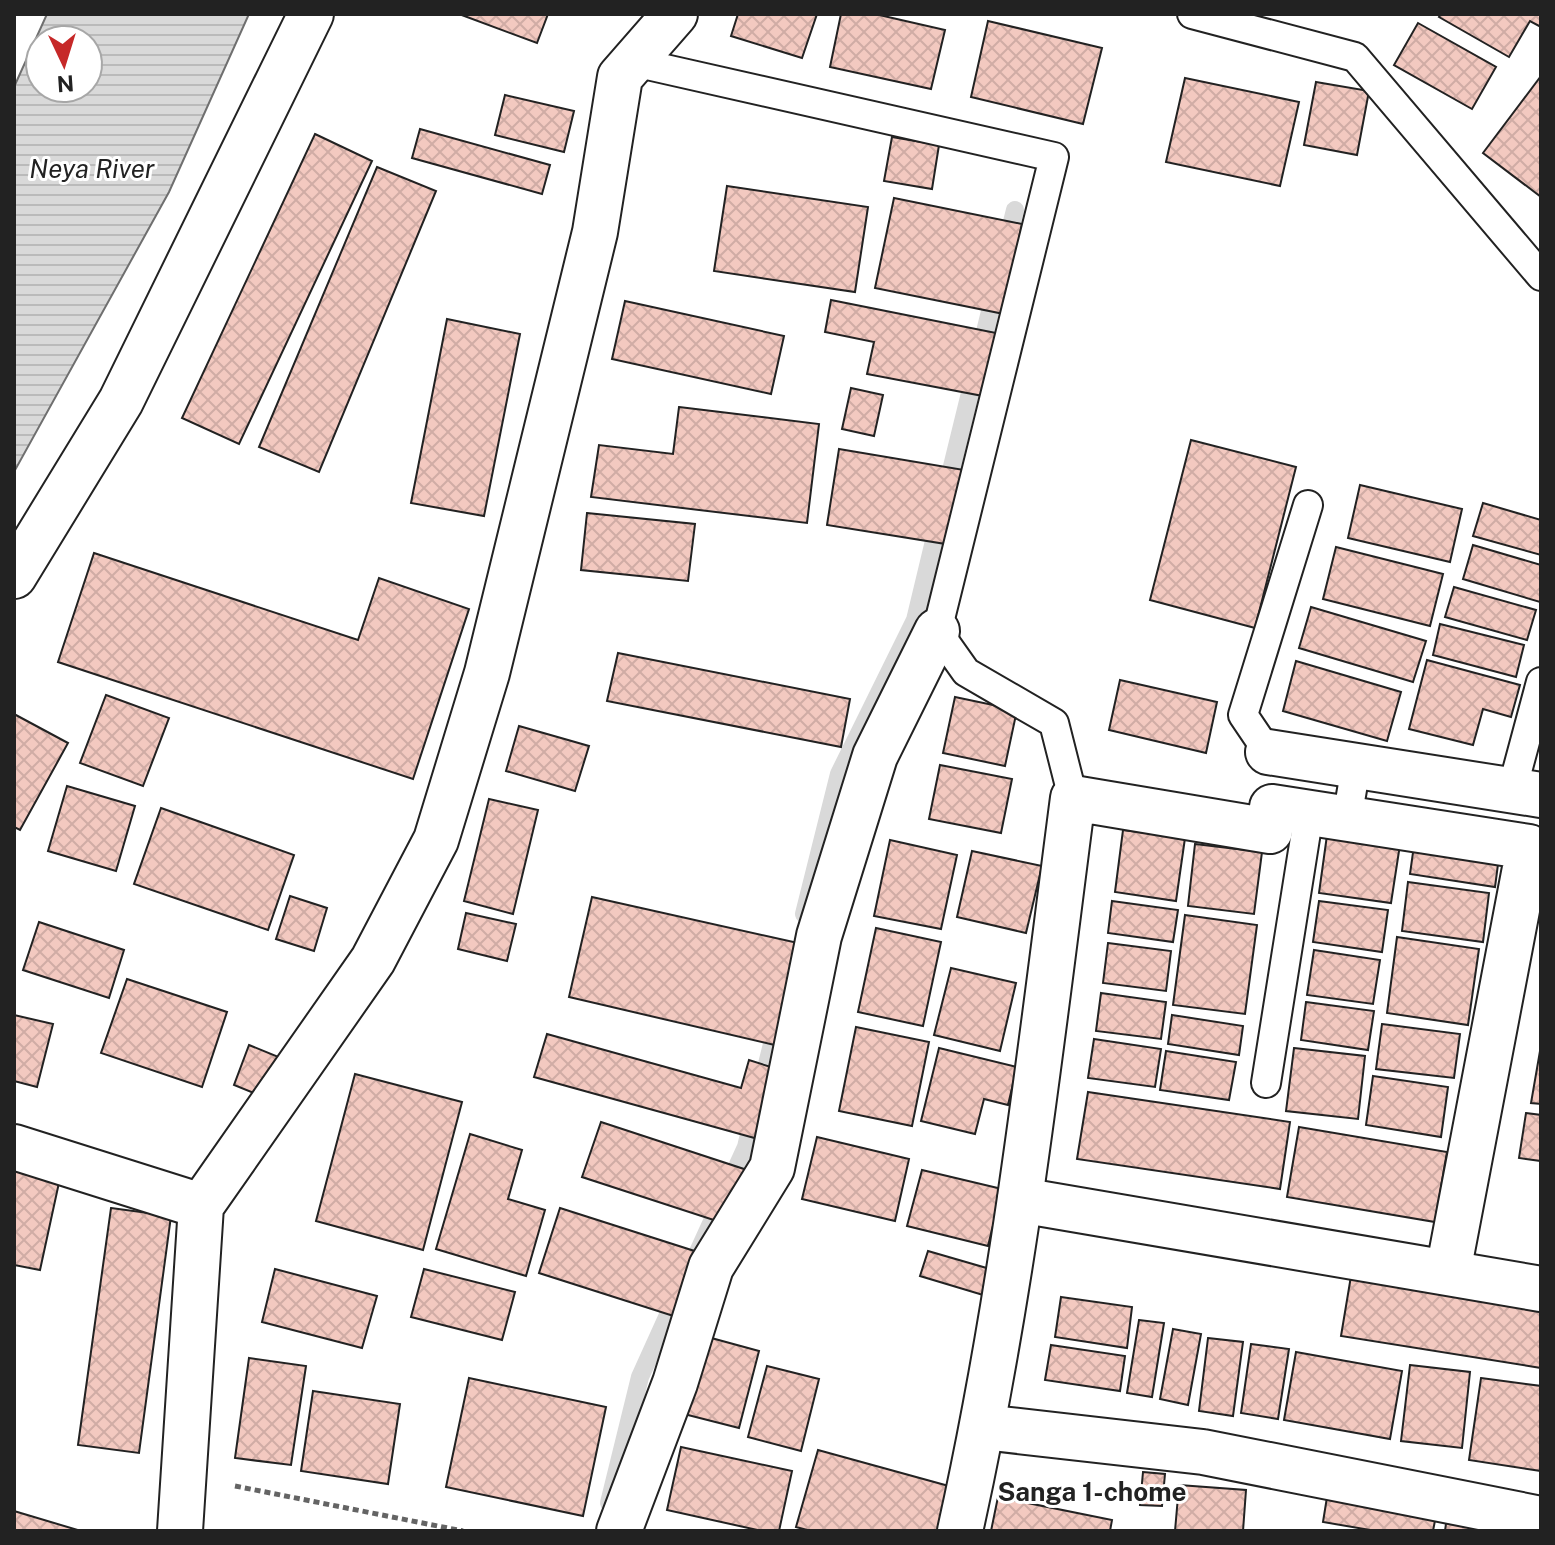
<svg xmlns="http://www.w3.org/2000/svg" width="1555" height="1545" font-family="'Public Sans',sans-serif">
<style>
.water{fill:url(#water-rules);stroke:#6f6f6f;stroke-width:2;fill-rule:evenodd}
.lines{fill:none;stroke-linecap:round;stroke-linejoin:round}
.stream{stroke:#d9d9d9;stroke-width:18}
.building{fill:url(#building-cross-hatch);stroke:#222;stroke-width:2}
.lane-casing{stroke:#222;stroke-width:32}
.street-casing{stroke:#222;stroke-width:48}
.secondary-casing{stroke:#222;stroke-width:48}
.path{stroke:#646464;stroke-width:5;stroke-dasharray:6 4;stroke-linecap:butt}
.lane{stroke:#fff;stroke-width:28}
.street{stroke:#fff;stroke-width:44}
.secondary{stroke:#fff;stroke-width:44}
.labels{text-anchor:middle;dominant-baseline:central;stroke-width:6;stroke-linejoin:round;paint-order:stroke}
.water-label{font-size:26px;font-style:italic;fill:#222;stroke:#fff}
.neighbourhood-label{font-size:26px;font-weight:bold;fill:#222;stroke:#fff}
</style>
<defs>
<pattern id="water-rules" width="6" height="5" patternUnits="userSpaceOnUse" patternTransform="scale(2)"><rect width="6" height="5" fill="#d9d9d9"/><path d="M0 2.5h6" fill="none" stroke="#bababa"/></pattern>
<pattern id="building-cross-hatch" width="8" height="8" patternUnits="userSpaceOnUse" patternTransform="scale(2)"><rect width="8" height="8" fill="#f3c9c0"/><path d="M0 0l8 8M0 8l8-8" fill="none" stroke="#d0aca5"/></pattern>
</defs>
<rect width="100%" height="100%" fill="#fff"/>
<path class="water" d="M 47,14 L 249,14 L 169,192 L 14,472 L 14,87 ZM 40,40 L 88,40 L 88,88 L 40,88 Z"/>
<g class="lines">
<g class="stream">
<polyline points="1006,246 1015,210"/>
<polyline points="946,491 996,287"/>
<polyline points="804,914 839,774 915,620 939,520"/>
<polyline points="761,1088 778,1020"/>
<polyline points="698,1252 746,1147 754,1113"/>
<polyline points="609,1503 640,1377 678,1293"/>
</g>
</g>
<g class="building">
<polygon points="459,14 548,14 537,43"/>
<polygon points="738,14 817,14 802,58 731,36"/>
<polygon points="841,14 875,14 945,30 931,89 830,67"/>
<polygon points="1441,14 1541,14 1541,27 1530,21 1509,57 1439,17"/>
<polygon points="988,21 1102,48 1083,124 971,97"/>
<polygon points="1418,23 1496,67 1472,109 1394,65"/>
<polygon points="1541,76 1541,197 1483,153"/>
<polygon points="1185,78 1299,102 1280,186 1166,162"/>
<polygon points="1316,82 1369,91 1357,155 1304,145"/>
<polygon points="505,95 574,111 564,152 495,135"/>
<polygon points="420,129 550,165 542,194 412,158"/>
<polygon points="315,134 372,161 239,444 182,418"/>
<polygon points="892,137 939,145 932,189 884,181"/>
<polygon points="377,167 436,191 319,472 259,447"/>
<polygon points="727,186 868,207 855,292 714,271"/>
<polygon points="894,198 1022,224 1004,314 875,288"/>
<polygon points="831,300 996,333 983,396 867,374 874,342 825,332"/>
<polygon points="625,301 784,336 771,394 612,359"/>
<polygon points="447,319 520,334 484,516 411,503"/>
<polygon points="851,388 883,395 874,436 842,429"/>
<polygon points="679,407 819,424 807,523 591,497 599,445 673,454"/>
<polygon points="1191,440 1296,467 1255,628 1150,600"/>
<polygon points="839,449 964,470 952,545 827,525"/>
<polygon points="1360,485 1462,509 1450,562 1348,538"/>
<polygon points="1483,503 1541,520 1541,555 1473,536"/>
<polygon points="587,513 695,524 688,581 581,570"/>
<polygon points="1473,545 1541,565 1540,602 1463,579"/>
<polygon points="1336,547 1443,574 1430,626 1323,599"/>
<polygon points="94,553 358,640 379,578 469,609 413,779 58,662"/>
<polygon points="1454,587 1536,610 1527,640 1445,617"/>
<polygon points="1311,607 1426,641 1413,682 1299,648"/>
<polygon points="1440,624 1524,645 1516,677 1433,655"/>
<polygon points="618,653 850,699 841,747 607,701"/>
<polygon points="1427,660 1520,685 1511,717 1483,709 1473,745 1409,729"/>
<polygon points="1296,661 1401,692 1387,741 1283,711"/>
<polygon points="1120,680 1217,702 1206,753 1109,730"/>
<polygon points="106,695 169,718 143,786 80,763"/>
<polygon points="955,697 1017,710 1005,766 943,753"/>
<polygon points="14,714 68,743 20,830 14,827"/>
<polygon points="519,726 589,746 575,791 506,771"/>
<polygon points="940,765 1012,779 1001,833 929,819"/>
<polygon points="67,786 135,806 116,871 48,851"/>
<polygon points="489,799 538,810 513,914 464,901"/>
<polygon points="161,808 294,855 268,930 134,884"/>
<polygon points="1328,828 1401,838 1391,903 1319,893"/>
<polygon points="1123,830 1185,838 1176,901 1115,892"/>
<polygon points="1415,838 1500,849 1495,887 1410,874"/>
<polygon points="890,840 957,855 941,929 874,916"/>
<polygon points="1195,844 1262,852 1254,914 1188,906"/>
<polygon points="972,851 1042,866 1026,933 957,917"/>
<polygon points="1408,882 1489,893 1483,942 1402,931"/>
<polygon points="290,896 327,908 314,951 276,939"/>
<polygon points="592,897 807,945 783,1047 569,997"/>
<polygon points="1112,901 1178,910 1173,942 1108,933"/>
<polygon points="1319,901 1388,910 1382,952 1313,942"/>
<polygon points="466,913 516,924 507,961 458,949"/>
<polygon points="1185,915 1257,925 1245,1014 1173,1005"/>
<polygon points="39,922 124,950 109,998 23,970"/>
<polygon points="876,928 941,942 923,1026 858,1012"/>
<polygon points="1397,937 1479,949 1468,1025 1387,1013"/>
<polygon points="1108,943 1171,951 1166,991 1103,983"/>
<polygon points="1314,950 1380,960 1373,1004 1307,995"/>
<polygon points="951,968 1016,983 1000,1051 934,1035"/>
<polygon points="127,979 227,1012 202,1087 101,1053"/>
<polygon points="1101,993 1166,1002 1161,1039 1096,1031"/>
<polygon points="1306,1002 1374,1011 1368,1050 1301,1040"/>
<polygon points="14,1015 53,1024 37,1087 14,1081"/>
<polygon points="1172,1015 1243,1026 1239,1055 1168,1044"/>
<polygon points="1382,1024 1460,1034 1454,1078 1376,1069"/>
<polygon points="856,1027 929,1042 912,1126 839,1111"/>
<polygon points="547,1034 741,1088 749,1060 777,1069 758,1139 534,1077"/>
<polygon points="1094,1039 1161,1049 1155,1087 1088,1078"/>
<polygon points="249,1045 281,1058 266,1098 234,1085"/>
<polygon points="939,1048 1017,1067 1008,1105 984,1099 975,1134 921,1121"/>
<polygon points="1294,1048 1365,1056 1358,1119 1286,1111"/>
<polygon points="1166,1051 1236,1062 1229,1100 1160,1090"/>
<polygon points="1540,1051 1541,1051 1541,1104 1531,1103"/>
<polygon points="355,1074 462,1102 423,1250 316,1221"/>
<polygon points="1373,1076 1448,1087 1441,1137 1366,1125"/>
<polygon points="1088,1092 1290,1122 1280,1189 1077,1159"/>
<polygon points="1526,1113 1541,1115 1541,1161 1519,1158"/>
<polygon points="601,1122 747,1170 729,1225 582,1177"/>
<polygon points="1299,1127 1447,1152 1435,1222 1287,1197"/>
<polygon points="470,1134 522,1150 508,1199 545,1210 526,1276 436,1249"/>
<polygon points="817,1137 909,1159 895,1221 802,1199"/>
<polygon points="14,1169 60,1178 40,1270 14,1265"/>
<polygon points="922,1170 1002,1189 988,1246 907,1226"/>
<polygon points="111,1208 171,1216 139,1453 78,1445"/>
<polygon points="560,1208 707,1255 686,1320 539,1273"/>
<polygon points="928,1251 990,1269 983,1295 920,1276"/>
<polygon points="275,1269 377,1296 362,1348 262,1322"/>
<polygon points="424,1269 515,1292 502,1340 411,1317"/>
<polygon points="1352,1270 1541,1301 1541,1368 1341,1336"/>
<polygon points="1061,1297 1132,1307 1127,1348 1055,1337"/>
<polygon points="1139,1320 1164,1323 1152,1397 1127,1393"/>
<polygon points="1173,1329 1201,1334 1188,1405 1160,1399"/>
<polygon points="704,1336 759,1351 739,1428 684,1414"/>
<polygon points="1208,1338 1243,1342 1233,1416 1199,1411"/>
<polygon points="1251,1344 1289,1349 1278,1419 1241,1413"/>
<polygon points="1051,1345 1125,1356 1120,1391 1045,1380"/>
<polygon points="1296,1352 1402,1371 1390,1439 1284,1420"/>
<polygon points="249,1358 306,1366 291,1465 235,1458"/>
<polygon points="1410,1365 1470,1372 1462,1448 1401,1441"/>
<polygon points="767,1366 819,1379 801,1451 748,1437"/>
<polygon points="469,1378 606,1407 583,1516 446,1487"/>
<polygon points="1481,1378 1541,1386 1541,1471 1469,1460"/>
<polygon points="313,1391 400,1404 388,1484 301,1471"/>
<polygon points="681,1447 792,1471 779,1531 762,1531 667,1510"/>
<polygon points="818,1450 956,1488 944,1531 811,1531 796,1527"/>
<polygon points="1143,1472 1165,1474 1162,1506 1140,1505"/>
<polygon points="1179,1485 1246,1490 1243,1531 1175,1531"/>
<polygon points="1328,1491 1437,1510 1433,1531 1376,1531 1323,1522"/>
<polygon points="998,1497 1112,1520 1110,1531 991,1531"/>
<polygon points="14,1511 81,1531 14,1531"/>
<polygon points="1447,1516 1484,1523 1482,1531 1445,1531"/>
</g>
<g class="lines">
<defs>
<g id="lane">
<polyline points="1192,14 1355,57 1541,276"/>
<polyline points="634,62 1054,157 937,631 966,672 1054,723 1073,798"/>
<polyline points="1268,752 1243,715 1308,505"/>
<polyline points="1512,790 1541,682"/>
<polyline points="1347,819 1356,766"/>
<polyline points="1266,1083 1309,813"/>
</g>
<g id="street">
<polyline points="1268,752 1541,795"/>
<polyline points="14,1147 201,1206"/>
<polyline points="1020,1200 1541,1289"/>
<polyline points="983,1427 1203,1452 1541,1519"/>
<polyline points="180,1531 201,1206 373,960 436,840 487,673 595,232 620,77 675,14"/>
<polyline points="619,1531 675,1383 711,1267 772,1168 819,936 875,756 937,631"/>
<path d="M 960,1531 C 1014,1289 1041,1043 1073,798 L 1270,831 L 1272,807 L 1529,847 L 1448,1272"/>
</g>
<polyline id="secondary" points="14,576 121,401 311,14"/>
</defs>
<use href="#lane" class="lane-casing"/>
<use href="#street" class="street-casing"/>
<use href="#secondary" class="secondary-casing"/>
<polyline class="path" points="235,1486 463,1531"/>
<use href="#lane" class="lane"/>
<use href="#street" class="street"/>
<use href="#secondary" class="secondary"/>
</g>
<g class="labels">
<g class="water-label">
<text x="92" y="168">Neya River</text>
</g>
<g class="neighbourhood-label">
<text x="1092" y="1491">Sanga 1-chome</text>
</g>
</g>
<rect width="1555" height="1545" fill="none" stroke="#222222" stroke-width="32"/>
<g transform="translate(64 64) rotate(176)"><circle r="38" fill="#ffffff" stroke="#a7a7a7" stroke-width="2"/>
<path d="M0-6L14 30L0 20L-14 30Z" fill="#c62828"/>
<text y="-12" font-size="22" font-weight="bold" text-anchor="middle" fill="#222222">N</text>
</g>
</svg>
